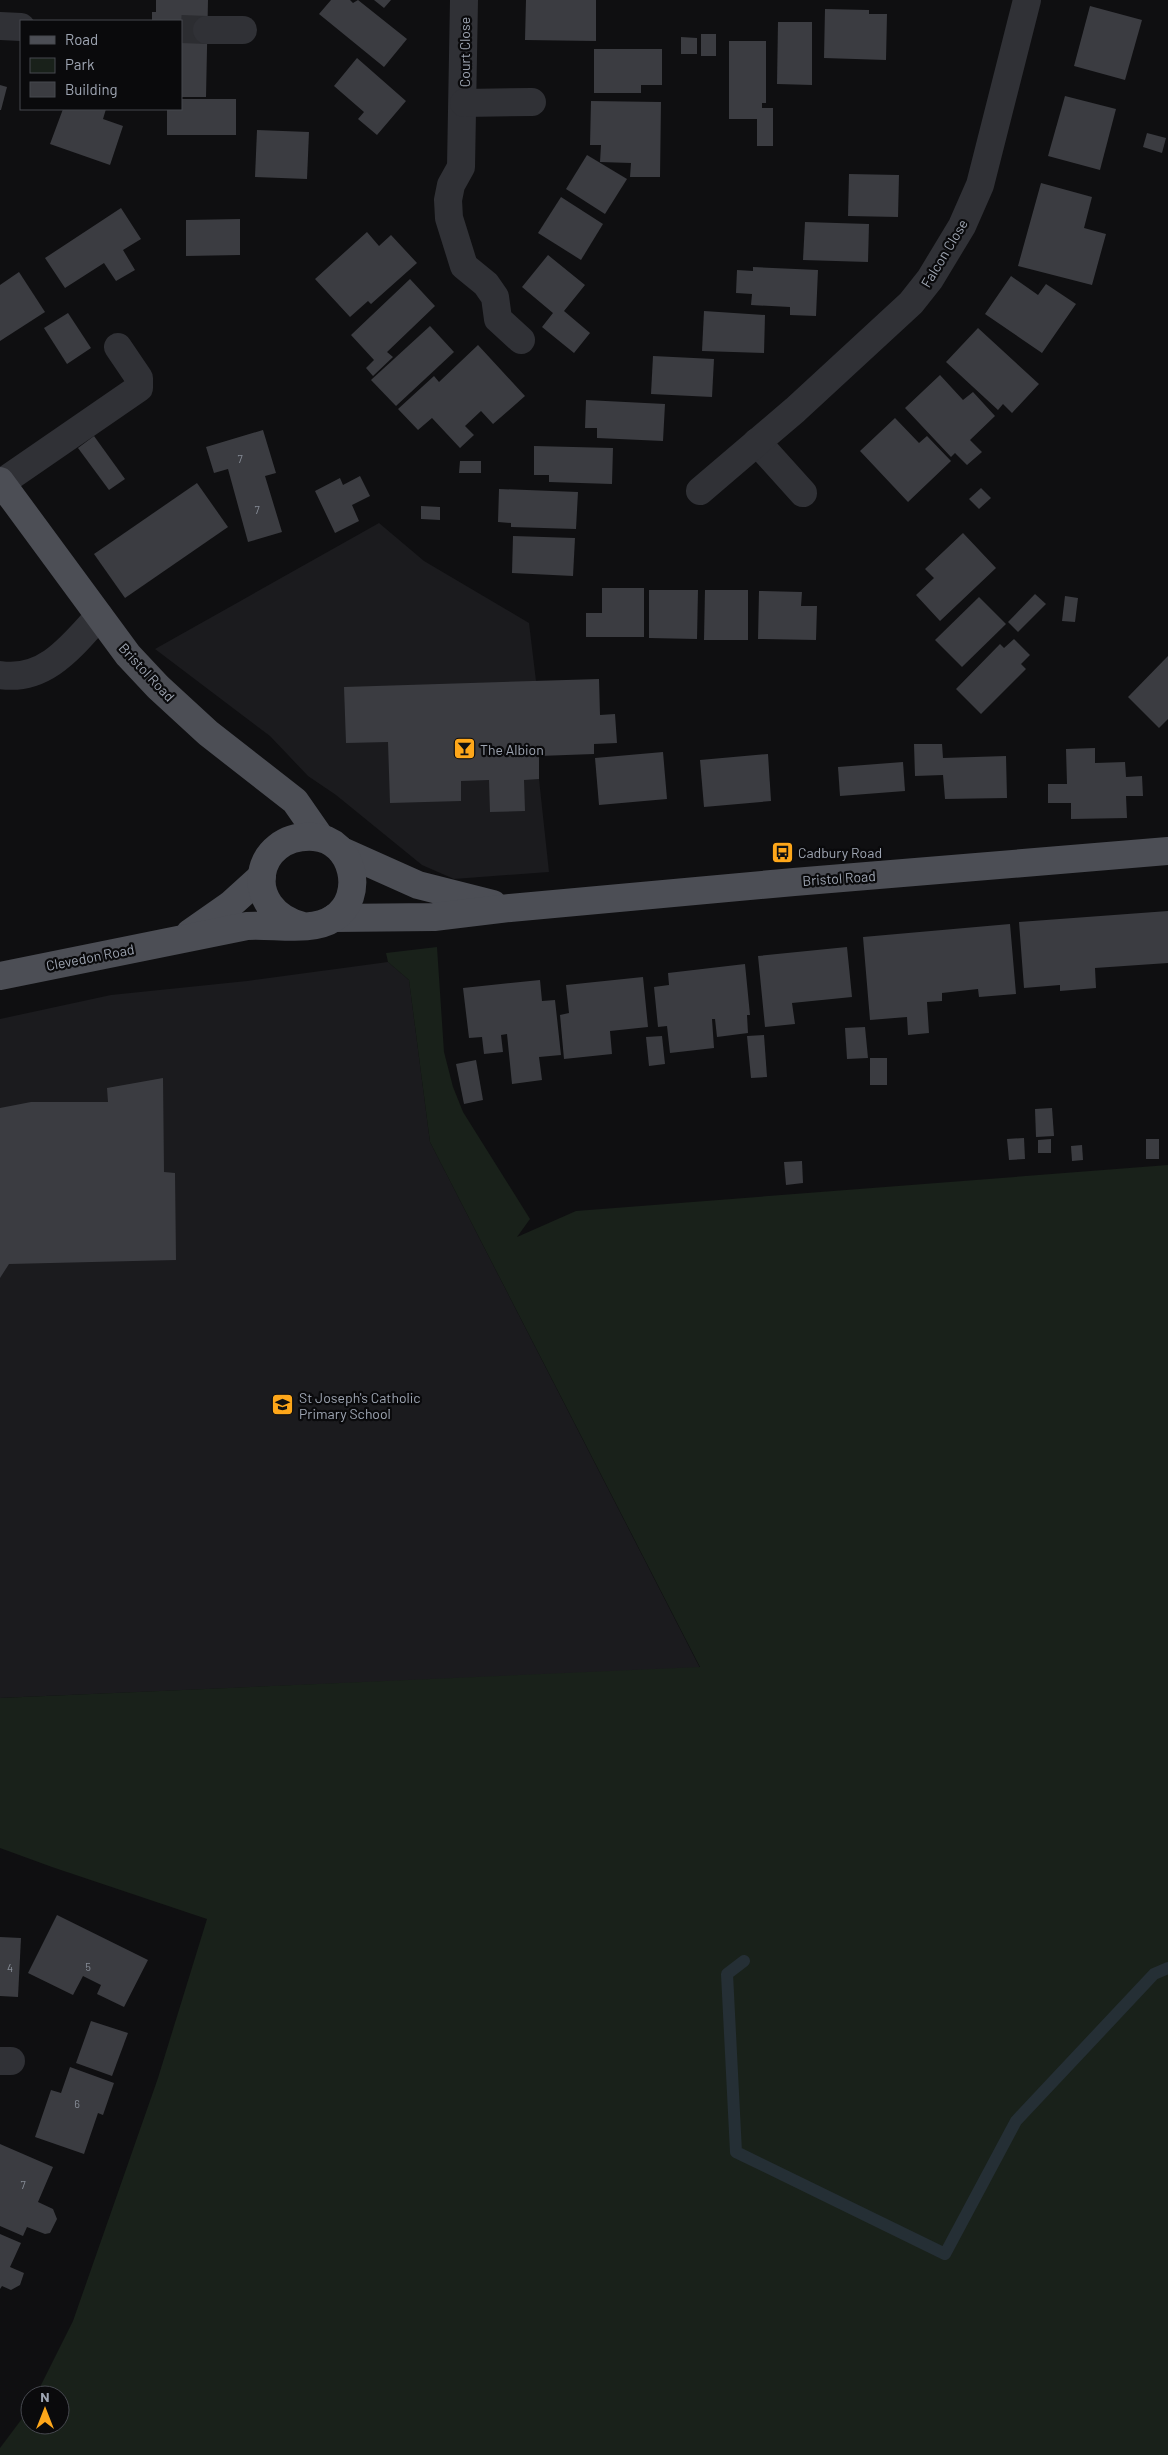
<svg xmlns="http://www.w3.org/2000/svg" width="1168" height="2455" font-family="Barlow,sans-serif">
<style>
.built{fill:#1b1b1e}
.green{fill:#19211a}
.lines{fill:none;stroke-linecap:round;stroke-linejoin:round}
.stream{stroke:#252f35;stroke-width:12}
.building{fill:#3b3c41}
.minor-tunnel{stroke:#2c2d31;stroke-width:28;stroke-dasharray:28 14;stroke-linecap:butt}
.minor{stroke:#303136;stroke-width:28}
.major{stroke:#4c4e55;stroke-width:28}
.labels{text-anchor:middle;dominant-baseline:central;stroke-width:4.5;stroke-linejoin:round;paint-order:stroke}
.number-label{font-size:11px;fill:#868c96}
.street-label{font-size:14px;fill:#9fa6b3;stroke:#0a0a0c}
.poi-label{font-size:14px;fill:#9fa6b3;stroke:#0a0a0c;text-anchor:start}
</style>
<rect width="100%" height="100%" fill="#0f0f11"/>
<g class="built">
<polygon points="379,523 424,561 529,623 536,681 539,779 549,872 454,879 422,865 336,795 308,776 270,736 155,649"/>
<polygon points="388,962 409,980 430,1142 700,1668 0,1698 0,1019 111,995 247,981"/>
</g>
<polygon class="green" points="437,947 444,1052 453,1087 463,1112 530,1219 517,1237 576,1211 1168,1165 1168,2455 0,2455 0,2448 30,2408 30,2425 60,2425 60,2395 36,2395 73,2321 158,2078 207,1919 52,1867 0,1848 0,1698 700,1667 430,1142 409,980 388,962 386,953"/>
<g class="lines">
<polyline class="stream" points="744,1961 727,1974 736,2152 945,2254 1016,2121 1154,1974 1168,1968"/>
</g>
<g class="building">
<polygon points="156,0 208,0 206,97 181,97 181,21 152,21 152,12 156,12"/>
<polygon points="331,0 350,0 353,3 358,0 407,39 384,67 319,14"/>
<polygon points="374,0 391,0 384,8"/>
<polygon points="526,0 596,0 596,41 525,40"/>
<polygon points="1090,6 1142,20 1125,80 1074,66"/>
<polygon points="825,9 869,10 869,14 887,14 886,60 824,58"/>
<polygon points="778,22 812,22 812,85 777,84"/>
<rect x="701" y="34" width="15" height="22"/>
<polygon points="681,37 697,38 697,54 681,54"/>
<polygon points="729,41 766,41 766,103 762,103 762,108 773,108 773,146 757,146 757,119 729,119"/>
<polygon points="594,49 662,49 662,85 641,85 641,93 594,93"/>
<polygon points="357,58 406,101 377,135 358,119 364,112 334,86"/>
<polygon points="0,85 7,87 1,110 0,110"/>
<polygon points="1065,96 1116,109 1100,170 1048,156"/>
<polygon points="181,99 236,99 236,135 167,135 167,109 181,109"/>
<polygon points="591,101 661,102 660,177 630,177 631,163 600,162 601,145 590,145"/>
<polygon points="63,109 106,109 103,119 123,126 110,165 50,144"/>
<polygon points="257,130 309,132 307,179 255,177"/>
<polygon points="1147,133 1166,138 1162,153 1143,147"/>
<polygon points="587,155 627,179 605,214 566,189"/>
<polygon points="849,174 899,175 898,217 848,216"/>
<polygon points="1041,183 1092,197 1084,228 1106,234 1092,285 1018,266"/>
<polygon points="561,197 603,224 581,260 538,233"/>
<polygon points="121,208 141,239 123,250 135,270 116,281 104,263 65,288 45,258"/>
<polygon points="240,219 240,255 186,256 186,220"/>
<polygon points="805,222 869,224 868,262 803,260"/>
<polygon points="367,232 379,246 391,235 417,263 371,304 368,301 350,317 315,279"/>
<polygon points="548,255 585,285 564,311 590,333 574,353 542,327 553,313 522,287"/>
<polygon points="753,267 818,270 816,316 790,315 790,307 751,305 752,294 736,293 737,270 753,271"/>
<polygon points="19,272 45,312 0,341 0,285"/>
<polygon points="1011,276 1038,295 1046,284 1076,304 1042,353 985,314"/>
<polygon points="410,279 435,306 387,352 393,357 373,376 366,368 374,360 351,335"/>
<polygon points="704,311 765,315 764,353 702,351"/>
<polygon points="68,313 91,348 67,364 44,328"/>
<polygon points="430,326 454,352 396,406 371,380"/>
<polygon points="978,328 1039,384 1012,413 1003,404 998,410 946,362"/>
<polygon points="478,345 525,396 493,424 481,411 465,426 474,435 460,448 432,418 418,430 398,409 434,376 439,382"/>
<polygon points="653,356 714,359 712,397 651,394"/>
<polygon points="940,375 963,400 973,392 995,416 970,440 982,452 967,465 955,453 951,457 905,408"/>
<polygon points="586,400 665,404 663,441 597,438 597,428 585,428"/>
<polygon points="895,418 919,443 927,436 951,461 908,502 860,451"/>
<polygon points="263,430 276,473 265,476 282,532 248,542 228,469 214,473 206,447"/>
<polygon points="94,436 125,479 109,490 78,448"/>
<polygon points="534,446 613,448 612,484 549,482 549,475 534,475"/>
<polygon points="460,461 481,461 481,473 459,473"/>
<polygon points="360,476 370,496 352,505 359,521 335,533 315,491 340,478 343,485"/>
<polygon points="197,483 228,527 125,598 94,554"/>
<polygon points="981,488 991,498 979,509 969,499"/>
<polygon points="499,489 578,492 576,529 511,527 511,523 498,522"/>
<polygon points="421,506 440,507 440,520 421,519"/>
<polygon points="963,533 996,568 940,621 916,595 934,578 925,569"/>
<polygon points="513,536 575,538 573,576 512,573"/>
<polygon points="602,588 644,588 644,637 586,637 586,613 602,613"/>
<polygon points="649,590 698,590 697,639 649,638"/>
<polygon points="705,590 748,590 748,640 704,640"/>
<polygon points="759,591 802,592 801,606 817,606 816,640 758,639"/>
<polygon points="1035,594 1046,604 1018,632 1008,622"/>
<polygon points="1065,596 1078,598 1075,622 1062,621"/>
<polygon points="979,597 1006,624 962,667 935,640"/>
<polygon points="1014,639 1030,655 1021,664 1026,669 981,714 956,689 1000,644 1004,648"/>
<polygon points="1168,656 1168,719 1159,728 1128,697"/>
<polygon points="599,679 600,715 615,714 617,743 594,744 594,754 539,756 539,779 524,780 525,811 490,812 489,780 461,781 461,801 390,803 388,742 346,743 344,687"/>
<polygon points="914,744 942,744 943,758 1006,756 1007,798 945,799 943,775 915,776"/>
<polygon points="1095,748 1095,763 1125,762 1126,777 1142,776 1143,796 1126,796 1127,818 1071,819 1071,803 1048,803 1048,784 1067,784 1066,749"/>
<polygon points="663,752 667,799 599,805 595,758"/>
<polygon points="768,754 771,801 704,807 700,760"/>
<polygon points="903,762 905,791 840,796 838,767"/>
<polygon points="1168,911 1168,963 1095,968 1096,988 1060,991 1060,985 1024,988 1019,922"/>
<polygon points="1010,924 1016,994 979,997 978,989 942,993 942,1001 927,1002 929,1033 908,1035 907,1017 870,1020 863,937"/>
<polygon points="847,947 852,997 792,1003 795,1024 765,1027 758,956"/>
<polygon points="745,964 750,1015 747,1015 748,1033 717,1037 715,1019 712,1019 714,1048 670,1053 667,1026 658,1027 654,987 669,985 668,973"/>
<polygon points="643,977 648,1027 610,1031 612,1054 564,1059 560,1015 569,1013 566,985"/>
<polygon points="540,980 542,1001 555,1000 561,1055 539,1057 542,1080 512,1084 507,1034 501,1035 503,1052 484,1054 482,1037 469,1038 463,988"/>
<polygon points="865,1027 868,1058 847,1059 845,1028"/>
<polygon points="764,1035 767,1077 751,1078 747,1036"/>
<polygon points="662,1036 665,1064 649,1066 646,1037"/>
<rect x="870" y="1058" width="17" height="27"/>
<polygon points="476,1060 483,1100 464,1104 456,1064"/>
<polygon points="163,1078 164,1172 175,1173 176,1260 9,1264 0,1278 0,1108 31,1102 108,1102 107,1088"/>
<polygon points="1052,1108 1054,1136 1036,1137 1035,1109"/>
<polygon points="1024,1138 1025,1159 1009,1160 1007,1139"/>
<polygon points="1051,1139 1051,1153 1038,1153 1038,1140"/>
<rect x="1146" y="1139" width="13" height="20"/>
<polygon points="1082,1145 1083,1160 1072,1161 1071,1146"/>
<polygon points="802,1161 803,1183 786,1185 784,1162"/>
<polygon points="57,1915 148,1960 124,2007 97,1994 101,1985 83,1976 73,1995 28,1973"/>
<polygon points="0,1937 21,1938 18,1997 0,1996"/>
<polygon points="91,2021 128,2033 112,2076 76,2063"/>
<polygon points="70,2067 114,2083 103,2115 98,2113 84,2154 35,2137 51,2090 61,2093"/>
<polygon points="0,2144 53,2167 38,2202 53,2209 57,2219 50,2233 45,2234 27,2227 23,2236 0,2226"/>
<polygon points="0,2234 21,2243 10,2267 24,2273 20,2285 11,2290 2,2286 0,2289"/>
</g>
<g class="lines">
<polyline class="minor-tunnel" points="181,29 207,30"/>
<g class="minor">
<polyline points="464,0 461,167 451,185 448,200 449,218 464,266 486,284 495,297 498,319 521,340"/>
<polyline points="0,26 21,27"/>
<polyline points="207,30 243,30"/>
<polyline points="464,103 532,102"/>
<polyline points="757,442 803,493"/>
<polyline points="1,483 139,388 139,378 118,347"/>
<polyline points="700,491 795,410 911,303 930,279 962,226 980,185 1027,0"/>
<path d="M 0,675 C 45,682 72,646 99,616"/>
<polyline points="0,2061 11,2061"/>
</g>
<g class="major">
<polyline points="0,481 128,655 158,687 208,733 295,801 320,837"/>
<polyline points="342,851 418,885 493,904"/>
<polyline points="334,918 434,917 510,908 794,882 1168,851"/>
<polyline points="190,933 230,905 262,876"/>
<path d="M 0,976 L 247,926 C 274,924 312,933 334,918 C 366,897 354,840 314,837 C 253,833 240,910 303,926"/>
</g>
</g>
<defs>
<symbol id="bar-square" viewBox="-11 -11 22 22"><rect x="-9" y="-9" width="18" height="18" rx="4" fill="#fea71a" stroke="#0a0a0c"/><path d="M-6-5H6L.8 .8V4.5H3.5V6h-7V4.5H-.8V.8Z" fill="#111"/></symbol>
<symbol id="bus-square" viewBox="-11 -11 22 22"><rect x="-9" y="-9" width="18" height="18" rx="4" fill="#fea71a" stroke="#0a0a0c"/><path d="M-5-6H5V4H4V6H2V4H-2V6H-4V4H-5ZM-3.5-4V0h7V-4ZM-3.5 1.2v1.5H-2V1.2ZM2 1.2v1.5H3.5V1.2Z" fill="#111"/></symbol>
<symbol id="school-square" viewBox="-11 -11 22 22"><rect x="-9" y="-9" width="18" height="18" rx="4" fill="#fea71a" stroke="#0a0a0c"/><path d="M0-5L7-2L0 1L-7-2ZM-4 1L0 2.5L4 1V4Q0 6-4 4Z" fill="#111"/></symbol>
</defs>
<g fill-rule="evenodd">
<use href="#bar-square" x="452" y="736" width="25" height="25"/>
<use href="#bus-square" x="770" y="840" width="25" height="25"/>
<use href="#school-square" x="270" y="1392" width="25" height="25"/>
</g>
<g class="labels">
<g class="number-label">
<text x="240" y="458">7</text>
<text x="257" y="509">7</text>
<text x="88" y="1966">5</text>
<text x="10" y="1967">4</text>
<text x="77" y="2103">6</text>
<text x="23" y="2184">7</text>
</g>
<g class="street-label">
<text transform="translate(464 52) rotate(-90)">Court Close</text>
<text transform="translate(944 253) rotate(-59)">Falcon Close</text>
<text transform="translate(147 672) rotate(47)">Bristol Road</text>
<text transform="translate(839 878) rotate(-4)">Bristol Road</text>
<text transform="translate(90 957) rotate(-11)">Clevedon Road</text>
</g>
<g class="poi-label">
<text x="480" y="749">The Albion</text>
<text x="798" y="852">Cadbury Road</text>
<text x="299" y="1397">St Joseph's Catholic<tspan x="299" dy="16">Primary School</tspan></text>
</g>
</g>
<rect x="20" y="20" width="162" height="90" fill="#0a0a0c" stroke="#46484f"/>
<rect x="30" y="36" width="25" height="8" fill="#4c4e55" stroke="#46484f"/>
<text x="65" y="45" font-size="15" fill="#9fa6b3">Road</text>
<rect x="30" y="58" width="25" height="15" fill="#19211a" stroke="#46484f"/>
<text x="65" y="70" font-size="15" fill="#9fa6b3">Park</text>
<rect x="30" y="82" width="25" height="15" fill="#3b3c41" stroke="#46484f"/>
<text x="65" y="95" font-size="15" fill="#9fa6b3">Building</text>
<g transform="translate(45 2410)"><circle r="24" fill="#0a0a0c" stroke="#46484f"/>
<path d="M0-4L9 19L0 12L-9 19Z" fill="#fea71a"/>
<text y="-8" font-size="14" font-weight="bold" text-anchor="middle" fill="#9fa6b3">N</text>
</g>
</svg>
